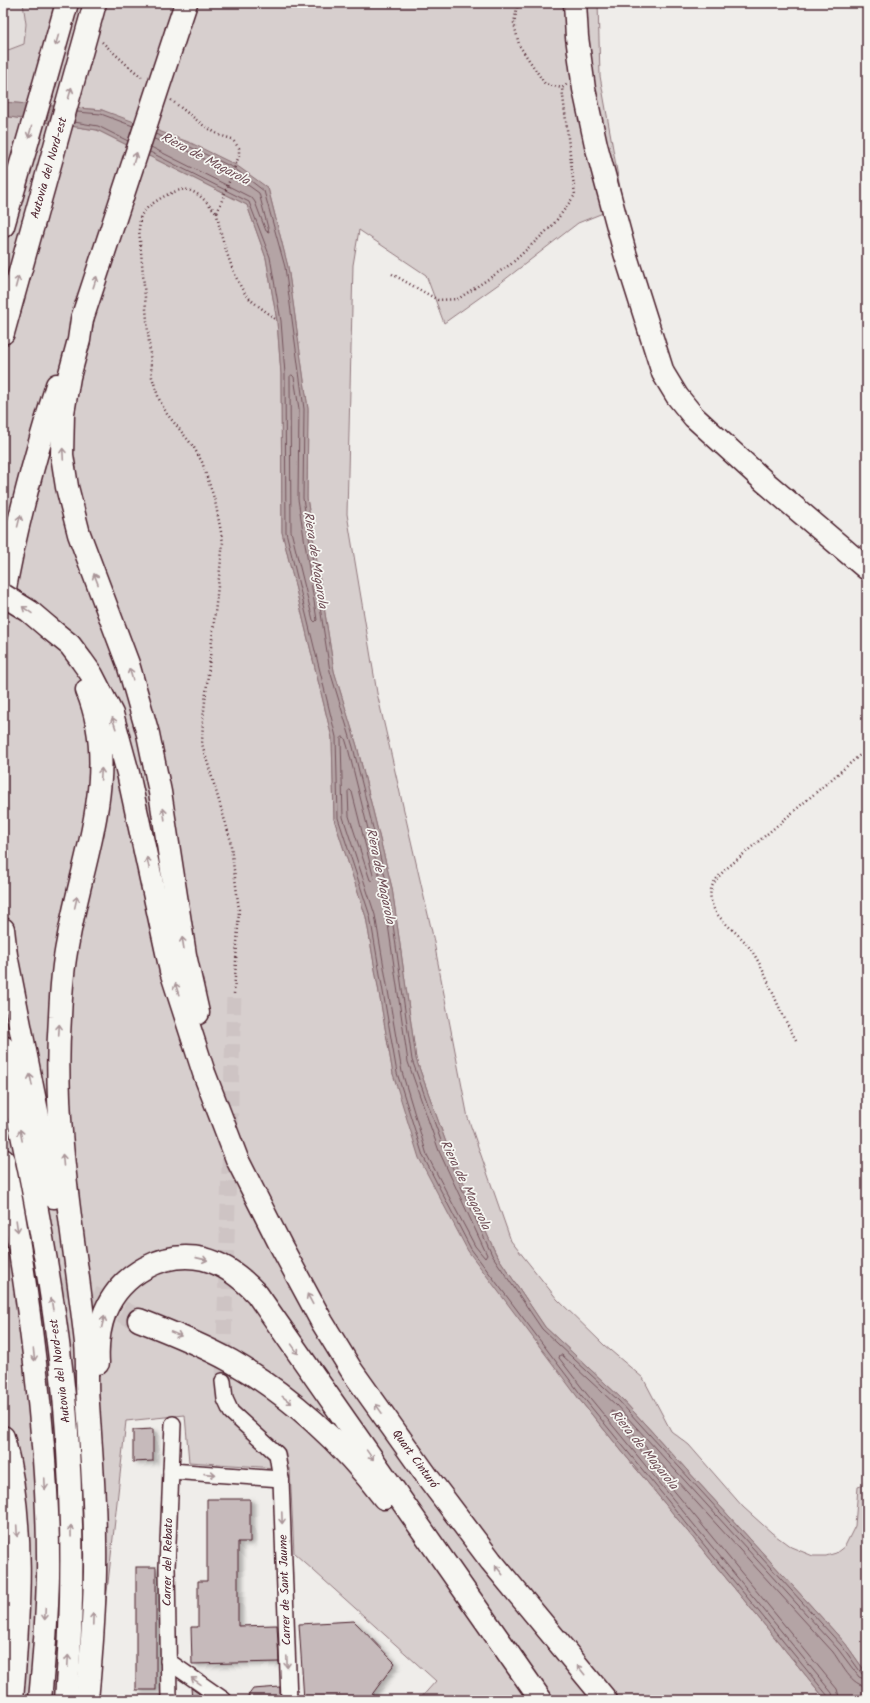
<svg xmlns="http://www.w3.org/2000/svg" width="870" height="1703" font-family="Kalam,sans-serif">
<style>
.built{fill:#e3dedc}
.green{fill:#d7cfce;stroke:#90777c}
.water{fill:#b4a4a5;stroke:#8a6f74}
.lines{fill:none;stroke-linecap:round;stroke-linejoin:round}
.shore{stroke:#74545c;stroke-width:1}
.building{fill:#c6babb;stroke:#4a1f2b;filter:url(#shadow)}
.minor-tunnel{stroke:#cec4c4;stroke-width:15;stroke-dasharray:15 8;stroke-linecap:butt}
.motorway-tunnel{stroke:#cec4c4;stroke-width:22;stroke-dasharray:22 11;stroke-linecap:butt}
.minor-casing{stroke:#4a1f2b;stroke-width:18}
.secondary-casing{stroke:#4a1f2b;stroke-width:25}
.motorway-casing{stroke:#4a1f2b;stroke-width:25}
.path{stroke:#4a1f2b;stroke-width:2.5;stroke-dasharray:1 3;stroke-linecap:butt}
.minor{stroke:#f6f6f2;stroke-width:15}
.secondary{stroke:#f6f6f2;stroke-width:22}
.motorway{stroke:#f6f6f2;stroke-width:22}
.motorway-bridge-casing{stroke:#4a1f2b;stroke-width:25;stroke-linecap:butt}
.motorway-bridge{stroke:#f6f6f2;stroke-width:22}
.oneway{stroke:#a99598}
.labels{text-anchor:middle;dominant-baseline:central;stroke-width:3.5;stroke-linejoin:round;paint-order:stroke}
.street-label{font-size:12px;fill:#4a1f2b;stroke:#f6f6f2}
.water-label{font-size:13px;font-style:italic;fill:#6f4e56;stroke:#f6f6f2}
</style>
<defs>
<filter id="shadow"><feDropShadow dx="4.5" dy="2.5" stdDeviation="2" flood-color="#0004"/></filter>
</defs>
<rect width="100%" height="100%" fill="#efedea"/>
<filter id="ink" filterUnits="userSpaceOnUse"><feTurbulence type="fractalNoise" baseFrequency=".025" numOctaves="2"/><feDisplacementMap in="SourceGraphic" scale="8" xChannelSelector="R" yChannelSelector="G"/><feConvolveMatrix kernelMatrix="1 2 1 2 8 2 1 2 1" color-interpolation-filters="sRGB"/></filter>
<g filter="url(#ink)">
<polygon class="built" points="3,3 23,3 26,24 24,44 3,52"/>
<g class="green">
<polygon points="23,3 598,3 600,76 623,205 578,223 503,281 444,323 426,275 359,230 353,265 347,514 377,693 432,932 468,1118 511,1241 557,1299 604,1345 643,1378 671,1431 689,1445 743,1507 772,1533 791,1547 813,1556 826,1556 836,1553 845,1546 855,1526 858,1487 867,1484 867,1674 845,1643 622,1399 545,1327 496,1254 448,1148 416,1059 392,888 357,746 334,671 307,498 308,409 288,267 268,188 102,110 3,102 3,52 24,44 26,24"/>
<polygon points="3,116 97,130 247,205 266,258 277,321 281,374 282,532 332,738 334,819 366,917 393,1074 579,1399 826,1700 419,1700 436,1681 294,1553 290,1469 189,1462 185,1415 126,1421 95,1700 3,1700"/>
</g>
<polygon class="water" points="3,102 102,110 191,143 236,165 268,188 288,267 308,409 307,498 334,671 357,746 392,888 416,1059 448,1148 496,1254 545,1327 622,1399 845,1643 867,1674 867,1700 826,1700 579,1399 468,1251 419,1158 393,1074 366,917 334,819 332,738 282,532 281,374 277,321 266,258 247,205 97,130 3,116"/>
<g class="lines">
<g class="shore">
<polyline points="77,112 101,114 133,126"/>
<polyline points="74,122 98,126 128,141"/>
<polyline points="155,134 190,147 234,168 264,191 285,267 304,409 303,498 330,671 353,747 388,889 412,1060 444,1149 492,1255 542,1329 619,1401 842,1646 862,1674 867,1675"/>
<polyline points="151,147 252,198 255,202 266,231 269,232 259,193 231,173 188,151 154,139"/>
<polyline points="150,152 249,202 270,257 281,321 285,374 286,532 336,737 338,818 370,916 397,1073 423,1156 471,1249 582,1396 828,1696 829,1700"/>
<polygon points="292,375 294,377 299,409 298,499 317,620 315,622 313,620 291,531 290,377"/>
<polygon points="343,737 345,738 348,748 383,890 408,1062 439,1151 487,1255 485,1258 475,1246 427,1155 402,1072 375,915 343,817 341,739"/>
<polygon points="350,790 352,792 374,879 372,881 370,880 349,816 348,792"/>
<polyline points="834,1700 832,1693 586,1393 559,1358 560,1355 562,1355 616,1405 838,1649 859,1677 867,1680"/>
<path d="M 840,1700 L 837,1689 L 611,1414 L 611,1411 L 614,1412 L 833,1652 C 842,1664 851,1686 867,1686"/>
</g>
</g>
<g class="building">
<polygon points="153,1429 153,1461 133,1462 133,1430"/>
<polygon points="207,1499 250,1499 250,1542 238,1542 238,1626 277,1625 279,1662 192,1664 191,1627 198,1627 198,1581 207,1581"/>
<rect x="136" y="1567" width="20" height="123"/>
<polygon points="354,1621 395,1663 368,1700 304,1700 299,1624"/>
<polygon points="280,1687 280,1700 245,1700 253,1689"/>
<polygon points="191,1688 208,1700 192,1700"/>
</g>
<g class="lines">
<polyline class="minor-tunnel" points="223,1381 234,994"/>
<polyline class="motorway-tunnel" points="3,1253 139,1320"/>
<defs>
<g id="minor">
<polyline points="223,1381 225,1399 231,1412 277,1454 281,1479 289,1700"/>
<polyline points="171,1471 281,1479"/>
<polyline points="168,1661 224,1700"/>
<polyline points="169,1700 167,1567 173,1424"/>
</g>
<polyline id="secondary" points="575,3 577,37 584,89 596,145 625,253 663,373 677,396 694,417 765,482 867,569"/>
<g id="motorway">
<polyline points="177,30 186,3"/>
<polyline points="3,226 41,95"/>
<polyline points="82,319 79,340 69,377 63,413 62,455 67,487 79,534 128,664 148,734 160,792 185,955 198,1013"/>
<polyline points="3,333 33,225"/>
<path d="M 3,600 C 15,527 35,456 57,385"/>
<polyline points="49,628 70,645 82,661 92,675 112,714 128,773 171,971 204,1073 237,1159 281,1246 322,1322 352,1371 429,1479 491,1561 606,1700"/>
<polyline points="3,929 6,955 54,1197"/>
<path d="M 3,1047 C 31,1172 58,1305 67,1432 C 73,1521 73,1611 66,1700"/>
<path d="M 3,1160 C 18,1227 27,1295 35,1363 C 43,1434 49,1505 48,1577 C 47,1617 44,1659 40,1700"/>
<path d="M 139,1320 C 170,1332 202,1345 231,1361 C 290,1395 343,1444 384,1498"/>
<path d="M 98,1363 C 97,1347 99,1328 105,1312 C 121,1274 163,1250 204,1259 C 224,1264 243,1279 257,1294 L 541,1700"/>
<path d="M 3,1437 C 26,1522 19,1613 12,1700"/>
<path d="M 87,1700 C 92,1648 96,1594 95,1542 C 95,1496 91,1450 88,1404 C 86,1384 88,1363 86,1343 C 74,1233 52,1128 60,1017 C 61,992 63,965 68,941 C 82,858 121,773 87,690"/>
</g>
</defs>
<use href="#minor" class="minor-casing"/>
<use href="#secondary" class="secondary-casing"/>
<use href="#motorway" class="motorway-casing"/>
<g class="path">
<polyline points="518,3 514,23 519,45 545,84 562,88 567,84"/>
<polyline points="102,42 127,65 143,78"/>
<path d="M 171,100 L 203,125 L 219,135 L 232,139 L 239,148 L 239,156 L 217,213 C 209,205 200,193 188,190 C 176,187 148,204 142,214 C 139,218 140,224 139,229 L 152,377 L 159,399 L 167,414 L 193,446 L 202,462 L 215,501 L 223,542 L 203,719 L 202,744 L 230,838 L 239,910 L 234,994"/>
<path d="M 217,213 C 219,233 234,279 246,295 C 255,305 267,311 277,321"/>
<polyline points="392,274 438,300 458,299 511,264 553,225 575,195 562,88"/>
<path d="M 796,1040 C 790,1029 784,1018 779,1007 C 769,985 761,961 745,942 C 734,929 714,918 711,900 C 708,886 717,878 726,869 L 867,749"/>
</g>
<use href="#minor" class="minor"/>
<use href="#secondary" class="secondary"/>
<use href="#motorway" class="motorway"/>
<defs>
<g id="motorway-bridge">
<polyline points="41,95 67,3"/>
<polyline points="33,225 95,3"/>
<polyline points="82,319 177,30"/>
<polyline points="3,595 29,611 49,628"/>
</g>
</defs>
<use href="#motorway-bridge" class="motorway-bridge-casing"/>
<use href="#motorway-bridge" class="motorway-bridge"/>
</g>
<defs><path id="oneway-shaft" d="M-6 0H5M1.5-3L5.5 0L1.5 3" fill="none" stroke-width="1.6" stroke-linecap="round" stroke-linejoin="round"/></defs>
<g class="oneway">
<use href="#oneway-shaft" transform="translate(57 40) rotate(106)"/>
<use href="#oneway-shaft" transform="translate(70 93) rotate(-74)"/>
<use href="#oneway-shaft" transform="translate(30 132) rotate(106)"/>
<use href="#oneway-shaft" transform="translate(135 158) rotate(-72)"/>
<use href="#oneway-shaft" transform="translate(17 282) rotate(-75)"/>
<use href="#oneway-shaft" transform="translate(95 282) rotate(-72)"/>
<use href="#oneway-shaft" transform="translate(63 454) rotate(-93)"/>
<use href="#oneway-shaft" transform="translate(19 521) rotate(-76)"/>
<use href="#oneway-shaft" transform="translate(96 579) rotate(-111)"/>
<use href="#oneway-shaft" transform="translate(27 610) rotate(-145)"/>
<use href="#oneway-shaft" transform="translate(131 674) rotate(-106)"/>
<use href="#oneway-shaft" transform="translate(114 723) rotate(-108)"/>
<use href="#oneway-shaft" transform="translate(101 774) rotate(-86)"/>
<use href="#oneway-shaft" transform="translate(164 814) rotate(-98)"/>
<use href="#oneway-shaft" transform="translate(148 863) rotate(-102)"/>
<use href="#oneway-shaft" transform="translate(76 902) rotate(-77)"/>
<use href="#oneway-shaft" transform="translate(183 943) rotate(-99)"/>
<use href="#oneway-shaft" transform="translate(177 989) rotate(-108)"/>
<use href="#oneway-shaft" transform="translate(59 1030) rotate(-87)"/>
<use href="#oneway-shaft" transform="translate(31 1080) rotate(-101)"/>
<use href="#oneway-shaft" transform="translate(21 1135) rotate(-101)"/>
<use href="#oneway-shaft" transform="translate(63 1160) rotate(-95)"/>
<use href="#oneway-shaft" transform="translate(17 1226) rotate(82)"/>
<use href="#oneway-shaft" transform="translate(202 1259) rotate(13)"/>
<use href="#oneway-shaft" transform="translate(310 1299) rotate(-118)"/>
<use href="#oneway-shaft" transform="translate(52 1304) rotate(-99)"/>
<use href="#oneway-shaft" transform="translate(103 1322) rotate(-76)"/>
<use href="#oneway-shaft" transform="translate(176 1334) rotate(22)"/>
<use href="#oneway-shaft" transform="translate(295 1349) rotate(55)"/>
<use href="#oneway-shaft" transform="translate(34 1355) rotate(84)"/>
<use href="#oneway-shaft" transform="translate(287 1400) rotate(37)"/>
<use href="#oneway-shaft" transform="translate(379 1409) rotate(-125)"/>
<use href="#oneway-shaft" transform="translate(370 1455) rotate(55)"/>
<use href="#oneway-shaft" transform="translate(210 1474) rotate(4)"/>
<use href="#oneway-shaft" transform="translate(45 1484) rotate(87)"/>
<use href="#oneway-shaft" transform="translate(282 1518) rotate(88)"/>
<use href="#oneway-shaft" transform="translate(17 1531) rotate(87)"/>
<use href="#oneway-shaft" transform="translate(71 1531) rotate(-91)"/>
<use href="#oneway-shaft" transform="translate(499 1570) rotate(-129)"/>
<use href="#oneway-shaft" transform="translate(45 1614) rotate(93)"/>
<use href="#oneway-shaft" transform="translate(93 1619) rotate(-88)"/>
<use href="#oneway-shaft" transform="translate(68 1661) rotate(-87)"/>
<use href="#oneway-shaft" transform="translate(287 1662) rotate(88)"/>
<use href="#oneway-shaft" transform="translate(581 1670) rotate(-129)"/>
<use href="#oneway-shaft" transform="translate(196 1681) rotate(-145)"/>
</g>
</g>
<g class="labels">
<g class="street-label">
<text transform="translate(49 168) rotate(-74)">Autovia del Nord-est</text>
<text transform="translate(60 1371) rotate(-97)">Autovia del Nord-est</text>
<text transform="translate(415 1459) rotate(54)">Quart Cinturó</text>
<text transform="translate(168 1562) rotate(-89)">Carrer del Rebato</text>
<text transform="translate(285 1590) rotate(-92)">Carrer de Sant Jaume</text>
</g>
<g class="water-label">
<text transform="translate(205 159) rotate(28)">Riera de Magarola</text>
<text transform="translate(315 560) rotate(81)">Riera de Magarola</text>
<text transform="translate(380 876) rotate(78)">Riera de Magarola</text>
<text transform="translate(465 1185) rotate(64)">Riera de Magarola</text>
<text transform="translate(644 1450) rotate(51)">Riera de Magarola</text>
</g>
</g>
<rect width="870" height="1703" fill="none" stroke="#f6f6f2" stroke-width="16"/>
<rect x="8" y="8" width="854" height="1687" fill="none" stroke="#4a1f2b" stroke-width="1.5" filter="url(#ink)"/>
</svg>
